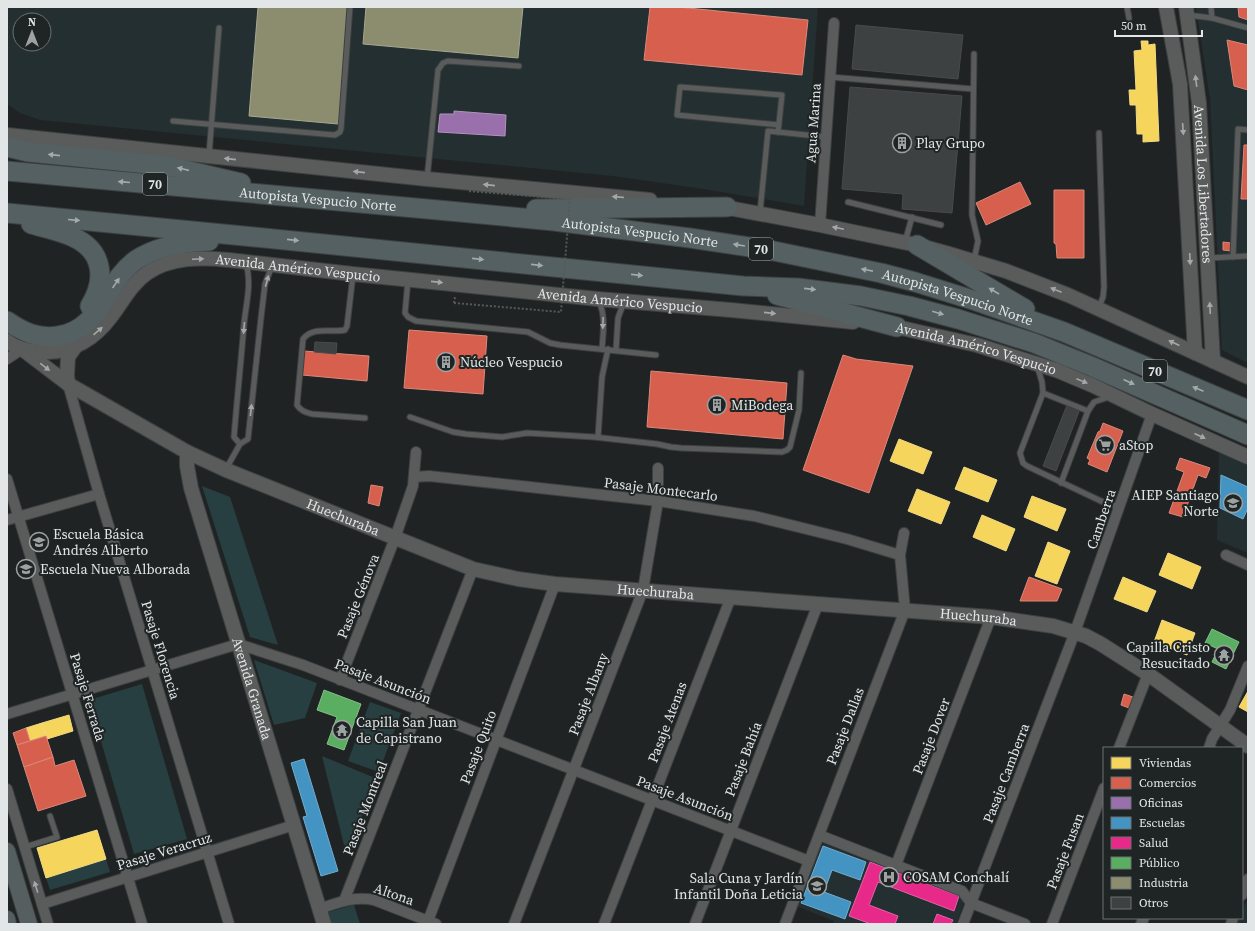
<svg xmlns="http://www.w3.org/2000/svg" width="1255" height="931" font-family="'Source Serif 4',serif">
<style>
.built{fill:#242f31;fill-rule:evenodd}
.green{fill:#273f41}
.homes{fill:#f6d55c;stroke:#f0da85}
.shops{fill:#d6604d;stroke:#da887b}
.offices{fill:#9970ab;stroke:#af93bd}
.schools{fill:#4393c3;stroke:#73acce}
.health{fill:#e7298a;stroke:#e662a6}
.public{fill:#5aae61;stroke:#83bf89}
.industry{fill:#8c8c6e;stroke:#a6a792}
.building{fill:#3e4141;stroke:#484b4b}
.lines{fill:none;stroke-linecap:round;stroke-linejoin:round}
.lane-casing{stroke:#3d4040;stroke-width:7}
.street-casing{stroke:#3d4040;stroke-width:12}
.secondary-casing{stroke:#3d4040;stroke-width:16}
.primary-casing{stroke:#3d4040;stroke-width:18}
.highway-casing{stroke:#3d4040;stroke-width:21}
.path{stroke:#575959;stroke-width:2;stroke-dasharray:2 2;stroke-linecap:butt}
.lane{stroke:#5a5c5c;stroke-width:5}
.street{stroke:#5a5c5c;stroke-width:10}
.secondary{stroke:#5a5c5c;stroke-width:14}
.primary{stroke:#565f5f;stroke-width:16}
.highway{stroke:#546062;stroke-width:19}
.path-bridge{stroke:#575959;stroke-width:2;stroke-dasharray:2 2;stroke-linecap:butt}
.oneway{fill:#a5a8a8}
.oneway2{fill:#a3aaab}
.labels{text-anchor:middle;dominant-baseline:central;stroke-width:4;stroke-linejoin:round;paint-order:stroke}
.shield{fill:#1f2424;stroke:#a8acac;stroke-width:1}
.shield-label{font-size:13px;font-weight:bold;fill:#e3e6e6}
.street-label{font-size:14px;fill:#e3e6e6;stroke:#1f2424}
.poi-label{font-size:14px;fill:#e3e6e6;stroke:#1f2424;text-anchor:start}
</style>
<rect width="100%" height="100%" fill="#202323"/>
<g class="built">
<path d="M 7,7 L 818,7 L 804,206 L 710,190 L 613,176 L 40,120 L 20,113 L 7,104 ZM 20,20 L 44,20 L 44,44 L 20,44 Z"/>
<polygon points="1196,7 1248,7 1248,363 1222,350 1210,99"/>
<polygon points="1219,452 1248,465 1248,553 1217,540"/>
<polygon points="825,844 960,894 964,902 956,924 833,924 834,921 796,906 818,846"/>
<polygon points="1246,901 1248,902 1248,924 1237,924 1240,918 1242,918 1242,912"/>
</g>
<g class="green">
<polygon points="202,486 230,497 278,645 250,637"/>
<polygon points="254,660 317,683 305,718 274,725"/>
<polygon points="142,684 187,839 134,854 89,700"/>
<polygon points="370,702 401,713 379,772 348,761"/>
<polygon points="322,756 375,778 351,848 344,845"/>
<polygon points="106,859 110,872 50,890 46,878"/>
<polygon points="354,905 360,924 329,924 325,913"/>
</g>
<g class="homes">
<polygon points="1141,41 1148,41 1148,45 1155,44 1159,141 1143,142 1143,134 1137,134 1136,105 1130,105 1129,90 1136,90 1134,51 1142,50"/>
<polygon points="899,439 932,452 923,474 890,461"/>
<polygon points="964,467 997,480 988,502 955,489"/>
<polygon points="917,489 950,502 941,524 908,511"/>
<polygon points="1032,496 1066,509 1057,531 1024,517"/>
<polygon points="982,515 1015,529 1006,551 973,537"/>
<polygon points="1048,542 1070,551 1057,584 1035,576"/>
<polygon points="1168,553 1201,567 1192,589 1159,575"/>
<polygon points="1123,577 1156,591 1147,612 1114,599"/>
<polygon points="1162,620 1195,633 1187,655 1154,642"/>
<polygon points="1248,691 1248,712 1239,707"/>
<polygon points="69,715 73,731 47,739 42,723"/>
<polygon points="42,723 46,736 30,741 26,728"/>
<polygon points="97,830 106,859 46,878 37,848"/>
</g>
<g class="shops">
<polygon points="650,7 678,7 808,20 802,75 644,60"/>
<polygon points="1238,7 1248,7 1248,20 1239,17"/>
<polygon points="1227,40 1248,45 1248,90 1234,86"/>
<polygon points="1244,145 1248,145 1248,199 1241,199"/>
<polygon points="1020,182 1031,204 986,225 976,203"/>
<polygon points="1054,190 1084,190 1084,258 1057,258 1056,244 1054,243"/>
<polygon points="1223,242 1231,243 1231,251 1223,250"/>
<polygon points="409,330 487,336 483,394 404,388"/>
<polygon points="304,351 369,356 367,381 302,375"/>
<polygon points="843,355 856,359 913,366 869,493 803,470"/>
<polygon points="651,371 787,383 783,439 647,427"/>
<polygon points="1103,423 1123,431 1107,472 1088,464 1090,460 1087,458 1098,432 1100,431"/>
<polygon points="1180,458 1210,468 1206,478 1198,475 1183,517 1169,513 1184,472 1176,469"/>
<polygon points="371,485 383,487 379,506 368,503"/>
<polygon points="1029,577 1062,589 1057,601 1020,601"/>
<polygon points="1124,694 1133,697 1129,708 1121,705"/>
<polygon points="26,728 30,741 17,745 13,733"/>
<polygon points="46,736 53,757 24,767 17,745"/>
<polygon points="53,757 55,766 74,760 86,796 38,811 24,767"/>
</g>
<polygon class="offices" points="454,111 506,115 505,136 438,132 440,114 454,114"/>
<g class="schools">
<polygon points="1221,475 1248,487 1248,508 1243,519 1220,508"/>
<polygon points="304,759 338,871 321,876 303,817 307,816 291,763"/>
<polygon points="823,846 866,862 860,880 832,870 824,892 851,902 845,919 801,903"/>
</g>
<g class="health">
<polygon points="870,862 959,896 954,911 878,882 869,905 898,916 895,924 871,924 849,916"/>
<polygon points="937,914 953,920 951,924 933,924"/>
</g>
<g class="public">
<polygon points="1212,629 1239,642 1226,669 1212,662 1218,649 1205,643"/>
<polygon points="324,690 361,704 344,750 327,744 337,717 317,710"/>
</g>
<g class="industry">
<polygon points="258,7 348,7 338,124 249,116"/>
<polygon points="366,7 523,7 518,58 363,44"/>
</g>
<g class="building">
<polygon points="856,25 963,35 958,79 852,69"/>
<polygon points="850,87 962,96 952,213 902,209 903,194 842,189"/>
<polygon points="315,342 337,343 336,354 314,352"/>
<polygon points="1067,405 1080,409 1056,471 1043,466"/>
</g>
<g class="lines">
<defs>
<g id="lane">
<polyline points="1127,7 1129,18"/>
<polyline points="1211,7 1212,18"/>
<polyline points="1188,15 1212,18 1248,28"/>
<polyline points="974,54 972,215 978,241 974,260"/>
<polyline points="830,77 973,89"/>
<polyline points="173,121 335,135 340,132 341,129 350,7"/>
<polyline points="778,132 782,95 680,87 677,115 779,125"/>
<polyline points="209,155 219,28"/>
<polyline points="427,179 438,70 443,63 448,61 519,66"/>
<polyline points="848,202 941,225"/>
<polyline points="760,212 768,131 826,137"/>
<polyline points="905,242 912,217"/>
<polyline points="1233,257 1238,129 1248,130"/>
<polyline points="1209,258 1248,256"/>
<path d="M 353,275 L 347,326 L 345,330 C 331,333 313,326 303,339 L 297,405 C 301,411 305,412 312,414 L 365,418"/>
<polyline points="408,280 405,313 408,317 416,321 528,332 550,343 560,345 656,355"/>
<path d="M 599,302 C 606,316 603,333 602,349"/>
<polyline points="1099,307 1103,297 1104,287 1099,133"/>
<polyline points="616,350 618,318 624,302"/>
<polyline points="1036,366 1039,372 1042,382 1043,393 1020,453 1023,463 1027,466 1103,502 1120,507"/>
<polyline points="1043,393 1088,411"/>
<polyline points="410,417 453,432 466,434 502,437 527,433 594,437 657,444 671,447 681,448 782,452 787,450 790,447 799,410 801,373"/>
<polyline points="598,437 602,377 608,349"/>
<path d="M 240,444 L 234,437 C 237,399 241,362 244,324 C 246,303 252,284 246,264"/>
<polyline points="226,469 240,444 248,439 261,318 265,284 272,266"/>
<polyline points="1061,483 1088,411 1094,402 1109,397"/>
<polyline points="25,847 57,837 50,816"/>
</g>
<g id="street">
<polyline points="820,225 834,23"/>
<polyline points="7,359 22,349"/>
<polyline points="68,384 99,494 229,924"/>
<polyline points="414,477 429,476 658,501 754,516 847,539 900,555"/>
<polyline points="7,479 142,924"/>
<polyline points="7,520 99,494"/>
<polyline points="1226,555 1248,565"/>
<polyline points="340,680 395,538 413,486 416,452"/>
<polyline points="7,714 238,644 303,665 809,861"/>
<polyline points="1119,748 1148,674"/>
<polyline points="1209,748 1212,739 1230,710 1248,666"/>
<polyline points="7,789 48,924"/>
<polyline points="819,835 962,891 971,903 1025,924"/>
<polyline points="896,865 991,617"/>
<polyline points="1242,895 1248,879"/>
<polyline points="344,901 473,569"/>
<polyline points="42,904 294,825"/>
<path d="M 319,909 C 337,903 354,896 374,900 L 436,924"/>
<polyline points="428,921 555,584"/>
<polyline points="514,924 643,590 658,501 658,468"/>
<polyline points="604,924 731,597"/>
<polyline points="695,924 818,604"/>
<polyline points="785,924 905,610 900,555 904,533"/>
<polyline points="963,924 1075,632 1152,414"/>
<polyline points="1052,924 1104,788"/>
<polyline points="1141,924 1144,918"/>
<polyline points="1231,924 1233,918"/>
</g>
<g id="secondary">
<polyline points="1166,7 1180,84 1195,353"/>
<path id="s1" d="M 1186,7 L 1199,103 L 1213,361"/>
<polyline points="7,135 427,179 650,200"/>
<polyline points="718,206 820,225 917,245 946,253 1006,271 1068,295 1248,377"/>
<path id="s2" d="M 887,325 L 897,327 L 977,345 L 1056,370 L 1094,386 L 1152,414 L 1248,457"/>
<path id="s3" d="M 7,341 C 19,350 33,352 48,352 C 73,352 95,338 110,318 C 122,303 130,285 147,273 C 171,257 201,257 229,260 L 353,274 L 598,299 L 731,310 L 853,322"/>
<path id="s4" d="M 22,349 L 68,384 L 187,452 L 226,470 L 473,569 L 518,579 L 555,584 L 991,617 L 1053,626 L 1086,636 L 1101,644 L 1148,674 L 1248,746"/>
<polyline points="68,384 67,375 68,357 75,347"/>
<path id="s5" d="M 187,452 L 187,466 L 191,488 L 324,924"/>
</g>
<g id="primary">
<polyline points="7,851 29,924"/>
<polyline points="7,919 8,924"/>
</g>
<g id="highway">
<polyline points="7,147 28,152 168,166 241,183"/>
<path id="s6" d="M 7,171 L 449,211 L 554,221 L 690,238 L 769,250 L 881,273 L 915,282 L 976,301 L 1064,332 L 1248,410"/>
<polyline points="536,209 727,207"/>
<polyline points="7,213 254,237 743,286 798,288 861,296 909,306 958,319 1034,343 1093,367 1248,435"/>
<path d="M 31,224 C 45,228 60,231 73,237 C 104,251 106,280 90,306"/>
<polyline points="917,245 1025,309"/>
<polyline points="777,295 897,327"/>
<path d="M 7,321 C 23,332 38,339 58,336 C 102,329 104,283 136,260 C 157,246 185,242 209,241"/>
</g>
</defs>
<use href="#lane" class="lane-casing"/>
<use href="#street" class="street-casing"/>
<use href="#secondary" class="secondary-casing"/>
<use href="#primary" class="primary-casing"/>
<use href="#highway" class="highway-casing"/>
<polyline class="path" points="454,303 455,297"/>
<use href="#lane" class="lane"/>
<use href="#street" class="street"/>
<use href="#secondary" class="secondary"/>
<use href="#primary" class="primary"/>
<use href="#highway" class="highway"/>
<polyline class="path-bridge" points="454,303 561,312 570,199 467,191"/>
</g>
<defs><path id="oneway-solid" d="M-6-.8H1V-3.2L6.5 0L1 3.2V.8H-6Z"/></defs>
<g class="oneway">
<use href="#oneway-solid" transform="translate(1196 81) rotate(-97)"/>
<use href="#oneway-solid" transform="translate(1183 129) rotate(86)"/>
<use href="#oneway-solid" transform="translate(230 159) rotate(-174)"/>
<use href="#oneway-solid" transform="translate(359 172) rotate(-174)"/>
<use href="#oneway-solid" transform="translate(489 185) rotate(-174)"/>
<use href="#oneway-solid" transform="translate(618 197) rotate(-175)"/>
<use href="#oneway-solid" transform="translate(838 228) rotate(-168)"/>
<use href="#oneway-solid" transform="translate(198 259) rotate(-2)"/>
<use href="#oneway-solid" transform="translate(1190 259) rotate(87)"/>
<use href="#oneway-solid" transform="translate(267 281) rotate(-75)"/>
<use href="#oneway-solid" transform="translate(437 282) rotate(6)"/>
<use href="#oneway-solid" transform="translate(1056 290) rotate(-158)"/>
<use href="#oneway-solid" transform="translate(1210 308) rotate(-93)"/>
<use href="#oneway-solid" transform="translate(770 313) rotate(6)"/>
<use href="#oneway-solid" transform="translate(603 323) rotate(92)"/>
<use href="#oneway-solid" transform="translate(244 328) rotate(95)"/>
<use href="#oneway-solid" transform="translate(98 331) rotate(-41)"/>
<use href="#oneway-solid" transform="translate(1174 343) rotate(-155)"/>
<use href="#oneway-solid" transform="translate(45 367) rotate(38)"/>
<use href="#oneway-solid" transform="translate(1082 381) rotate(22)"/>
<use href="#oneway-solid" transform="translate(251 410) rotate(-84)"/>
<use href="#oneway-solid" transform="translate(1200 436) rotate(24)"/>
<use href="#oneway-solid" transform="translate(36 887) rotate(-107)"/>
</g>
<g class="oneway2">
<use href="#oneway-solid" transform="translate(54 155) rotate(-174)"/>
<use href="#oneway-solid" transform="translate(183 169) rotate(-167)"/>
<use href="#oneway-solid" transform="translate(124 182) rotate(-175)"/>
<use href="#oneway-solid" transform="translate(74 220) rotate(5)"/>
<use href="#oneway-solid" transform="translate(293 240) rotate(6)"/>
<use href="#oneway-solid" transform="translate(739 245) rotate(-171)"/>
<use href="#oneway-solid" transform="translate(478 259) rotate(6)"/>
<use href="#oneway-solid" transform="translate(537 265) rotate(6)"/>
<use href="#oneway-solid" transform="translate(867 270) rotate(-169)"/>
<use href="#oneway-solid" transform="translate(637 275) rotate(6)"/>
<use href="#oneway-solid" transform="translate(116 283) rotate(-56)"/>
<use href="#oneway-solid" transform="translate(810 289) rotate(6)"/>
<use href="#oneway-solid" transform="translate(994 291) rotate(-149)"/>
<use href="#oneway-solid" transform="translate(938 313) rotate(16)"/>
<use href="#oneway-solid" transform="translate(1129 382) rotate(24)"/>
<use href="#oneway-solid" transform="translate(1198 389) rotate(-157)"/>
</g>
<defs>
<symbol id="building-ring" viewBox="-11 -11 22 22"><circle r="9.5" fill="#1f2424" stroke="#9fa2a2" stroke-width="1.5"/><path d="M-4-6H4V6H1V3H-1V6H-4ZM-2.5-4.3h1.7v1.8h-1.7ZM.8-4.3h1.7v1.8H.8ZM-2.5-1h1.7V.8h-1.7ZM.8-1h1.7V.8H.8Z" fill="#9fa2a2"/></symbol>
<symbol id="supermarket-ring" viewBox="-11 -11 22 22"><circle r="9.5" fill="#1f2424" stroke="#9fa2a2" stroke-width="1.5"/><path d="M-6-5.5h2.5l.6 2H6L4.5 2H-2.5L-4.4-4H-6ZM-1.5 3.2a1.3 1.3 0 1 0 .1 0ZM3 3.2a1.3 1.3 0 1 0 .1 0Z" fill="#9fa2a2"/></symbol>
<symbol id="university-ring" viewBox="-11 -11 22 22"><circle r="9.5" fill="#1f2424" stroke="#9fa2a2" stroke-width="1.5"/><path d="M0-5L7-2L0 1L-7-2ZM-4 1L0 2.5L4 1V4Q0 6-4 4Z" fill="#9fa2a2"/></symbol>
<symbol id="school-ring" viewBox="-11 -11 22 22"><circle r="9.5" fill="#1f2424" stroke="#9fa2a2" stroke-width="1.5"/><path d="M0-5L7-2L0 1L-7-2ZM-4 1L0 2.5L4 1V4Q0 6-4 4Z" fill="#9fa2a2"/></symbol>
<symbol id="temple-ring" viewBox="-11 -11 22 22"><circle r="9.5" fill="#1f2424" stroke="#9fa2a2" stroke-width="1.5"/><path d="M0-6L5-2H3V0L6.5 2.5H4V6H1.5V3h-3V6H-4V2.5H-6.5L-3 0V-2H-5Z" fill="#9fa2a2"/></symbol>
<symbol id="hospital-ring" viewBox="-11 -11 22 22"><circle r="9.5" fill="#1f2424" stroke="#9fa2a2" stroke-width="1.5"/><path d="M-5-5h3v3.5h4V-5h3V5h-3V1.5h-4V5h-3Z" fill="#9fa2a2"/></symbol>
</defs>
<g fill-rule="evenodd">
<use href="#building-ring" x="891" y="132" width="22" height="22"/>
<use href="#building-ring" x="435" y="351" width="22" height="22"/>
<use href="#building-ring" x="706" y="394" width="22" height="22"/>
<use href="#supermarket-ring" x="1094" y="434" width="22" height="22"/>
<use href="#university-ring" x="1222" y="492" width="22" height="22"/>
<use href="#school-ring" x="28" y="531" width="22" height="22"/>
<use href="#school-ring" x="15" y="558" width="22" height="22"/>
<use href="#temple-ring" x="1213" y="644" width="22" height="22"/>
<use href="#temple-ring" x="331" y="719" width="22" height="22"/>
<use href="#hospital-ring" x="878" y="866" width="22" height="22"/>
<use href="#school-ring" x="806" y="875" width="22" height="22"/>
</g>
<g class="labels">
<g class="shield">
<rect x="143" y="173" width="24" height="22" rx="3"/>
<rect x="749" y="238" width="24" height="22" rx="3"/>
<rect x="1143" y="360" width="24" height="22" rx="3"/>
</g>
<g class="shield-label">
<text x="155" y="184">70</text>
<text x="761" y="249">70</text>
<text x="1155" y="371">70</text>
</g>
<g class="street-label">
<text transform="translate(813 123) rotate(-86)">Agua Marina</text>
<text stroke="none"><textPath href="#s1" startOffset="178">Avenida Los Libertadores</textPath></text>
<text stroke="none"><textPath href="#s6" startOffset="312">Autopista Vespucio Norte</textPath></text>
<text stroke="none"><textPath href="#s6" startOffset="636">Autopista Vespucio Norte</textPath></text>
<text stroke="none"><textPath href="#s3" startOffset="329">Avenida Américo Vespucio</textPath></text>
<text stroke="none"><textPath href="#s6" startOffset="961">Autopista Vespucio Norte</textPath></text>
<text stroke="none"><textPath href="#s3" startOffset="653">Avenida Américo Vespucio</textPath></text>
<text stroke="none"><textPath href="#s2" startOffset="92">Avenida Américo Vespucio</textPath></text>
<text transform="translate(661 489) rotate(7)">Pasaje Montecarlo</text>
<text stroke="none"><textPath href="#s4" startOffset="364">Huechuraba</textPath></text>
<text transform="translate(1101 519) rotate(-71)">Camberra</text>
<text stroke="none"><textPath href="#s4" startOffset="688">Huechuraba</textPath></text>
<text transform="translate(358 596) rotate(-68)">Pasaje Génova</text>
<text stroke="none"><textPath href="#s4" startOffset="1012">Huechuraba</textPath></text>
<text transform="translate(161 650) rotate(73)">Pasaje Florencia</text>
<text transform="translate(383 681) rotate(21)">Pasaje Asunción</text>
<text stroke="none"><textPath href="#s5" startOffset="246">Avenida Granada</textPath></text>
<text transform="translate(588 694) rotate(-69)">Pasaje Albany</text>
<text transform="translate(88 697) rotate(73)">Pasaje Ferrada</text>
<text transform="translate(667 722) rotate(-69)">Pasaje Atenas</text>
<text transform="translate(845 726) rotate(-69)">Pasaje Dallas</text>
<text transform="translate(931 736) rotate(-69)">Pasaje Dover</text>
<text transform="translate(478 747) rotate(-69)">Pasaje Quito</text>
<text transform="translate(743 759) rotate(-69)">Pasaje Bahía</text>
<text transform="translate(1006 773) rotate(-69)">Pasaje Camberra</text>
<text transform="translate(685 798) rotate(21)">Pasaje Asunción</text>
<text transform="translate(365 808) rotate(-69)">Pasaje Montreal</text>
<text transform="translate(164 851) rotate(-17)">Pasaje Veracruz</text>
<text transform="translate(1065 851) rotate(-69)">Pasaje Fusan</text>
<text transform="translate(394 894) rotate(19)">Altona</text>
</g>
<g class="poi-label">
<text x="916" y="143">Play Grupo</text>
<text x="460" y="362">Núcleo Vespucio</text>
<text x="731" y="405">MiBodega</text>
<text x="1119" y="445">aStop</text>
<text x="1219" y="495" text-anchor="end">AIEP Santiago<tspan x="1219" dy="16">Norte</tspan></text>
<text x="53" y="534">Escuela Básica<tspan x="53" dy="16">Andrés Alberto</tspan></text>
<text x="40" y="569">Escuela Nueva Alborada</text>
<text x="1210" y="647" text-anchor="end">Capilla Cristo<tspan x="1210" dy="16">Resucitado</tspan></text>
<text x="356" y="722">Capilla San Juan<tspan x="356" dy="16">de Capistrano</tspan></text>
<text x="903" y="877">COSAM Conchalí</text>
<text x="803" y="878" text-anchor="end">Sala Cuna y Jardín<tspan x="803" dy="16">Infantil Doña Leticia</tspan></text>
</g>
</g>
<rect width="1255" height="931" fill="none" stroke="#e3e6e6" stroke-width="16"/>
<rect x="1103" y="747" width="140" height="172" fill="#1f2424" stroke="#6d7272"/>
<rect x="1111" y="757" width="20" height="12" fill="#f6d55c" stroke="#6d7272"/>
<text x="1139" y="767" font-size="12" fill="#e3e6e6">Viviendas</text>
<rect x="1111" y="777" width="20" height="12" fill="#d6604d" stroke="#6d7272"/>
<text x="1139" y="787" font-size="12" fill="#e3e6e6">Comercios</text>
<rect x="1111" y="797" width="20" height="12" fill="#9970ab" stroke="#6d7272"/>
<text x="1139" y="807" font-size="12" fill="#e3e6e6">Oficinas</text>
<rect x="1111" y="817" width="20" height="12" fill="#4393c3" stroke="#6d7272"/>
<text x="1139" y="827" font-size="12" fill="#e3e6e6">Escuelas</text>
<rect x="1111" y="837" width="20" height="12" fill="#e7298a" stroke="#6d7272"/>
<text x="1139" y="847" font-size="12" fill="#e3e6e6">Salud</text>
<rect x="1111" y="857" width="20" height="12" fill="#5aae61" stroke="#6d7272"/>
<text x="1139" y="867" font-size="12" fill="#e3e6e6">Público</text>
<rect x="1111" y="877" width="20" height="12" fill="#8c8c6e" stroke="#6d7272"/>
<text x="1139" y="887" font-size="12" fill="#e3e6e6">Industria</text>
<rect x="1111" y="897" width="20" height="12" fill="#3e4141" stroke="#6d7272"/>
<text x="1139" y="907" font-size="12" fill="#e3e6e6">Otros</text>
<g transform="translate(32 32)"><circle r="19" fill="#1f2424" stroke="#6d7272"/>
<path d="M0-3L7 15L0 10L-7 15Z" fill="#9fa2a2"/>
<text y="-6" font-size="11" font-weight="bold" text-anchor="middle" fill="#e3e6e6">N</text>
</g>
<path d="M1115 30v6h87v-6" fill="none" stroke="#e3e6e6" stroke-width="2"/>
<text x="1121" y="30" font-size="12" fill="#e3e6e6" stroke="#1f2424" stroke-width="3" paint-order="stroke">50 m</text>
</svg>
